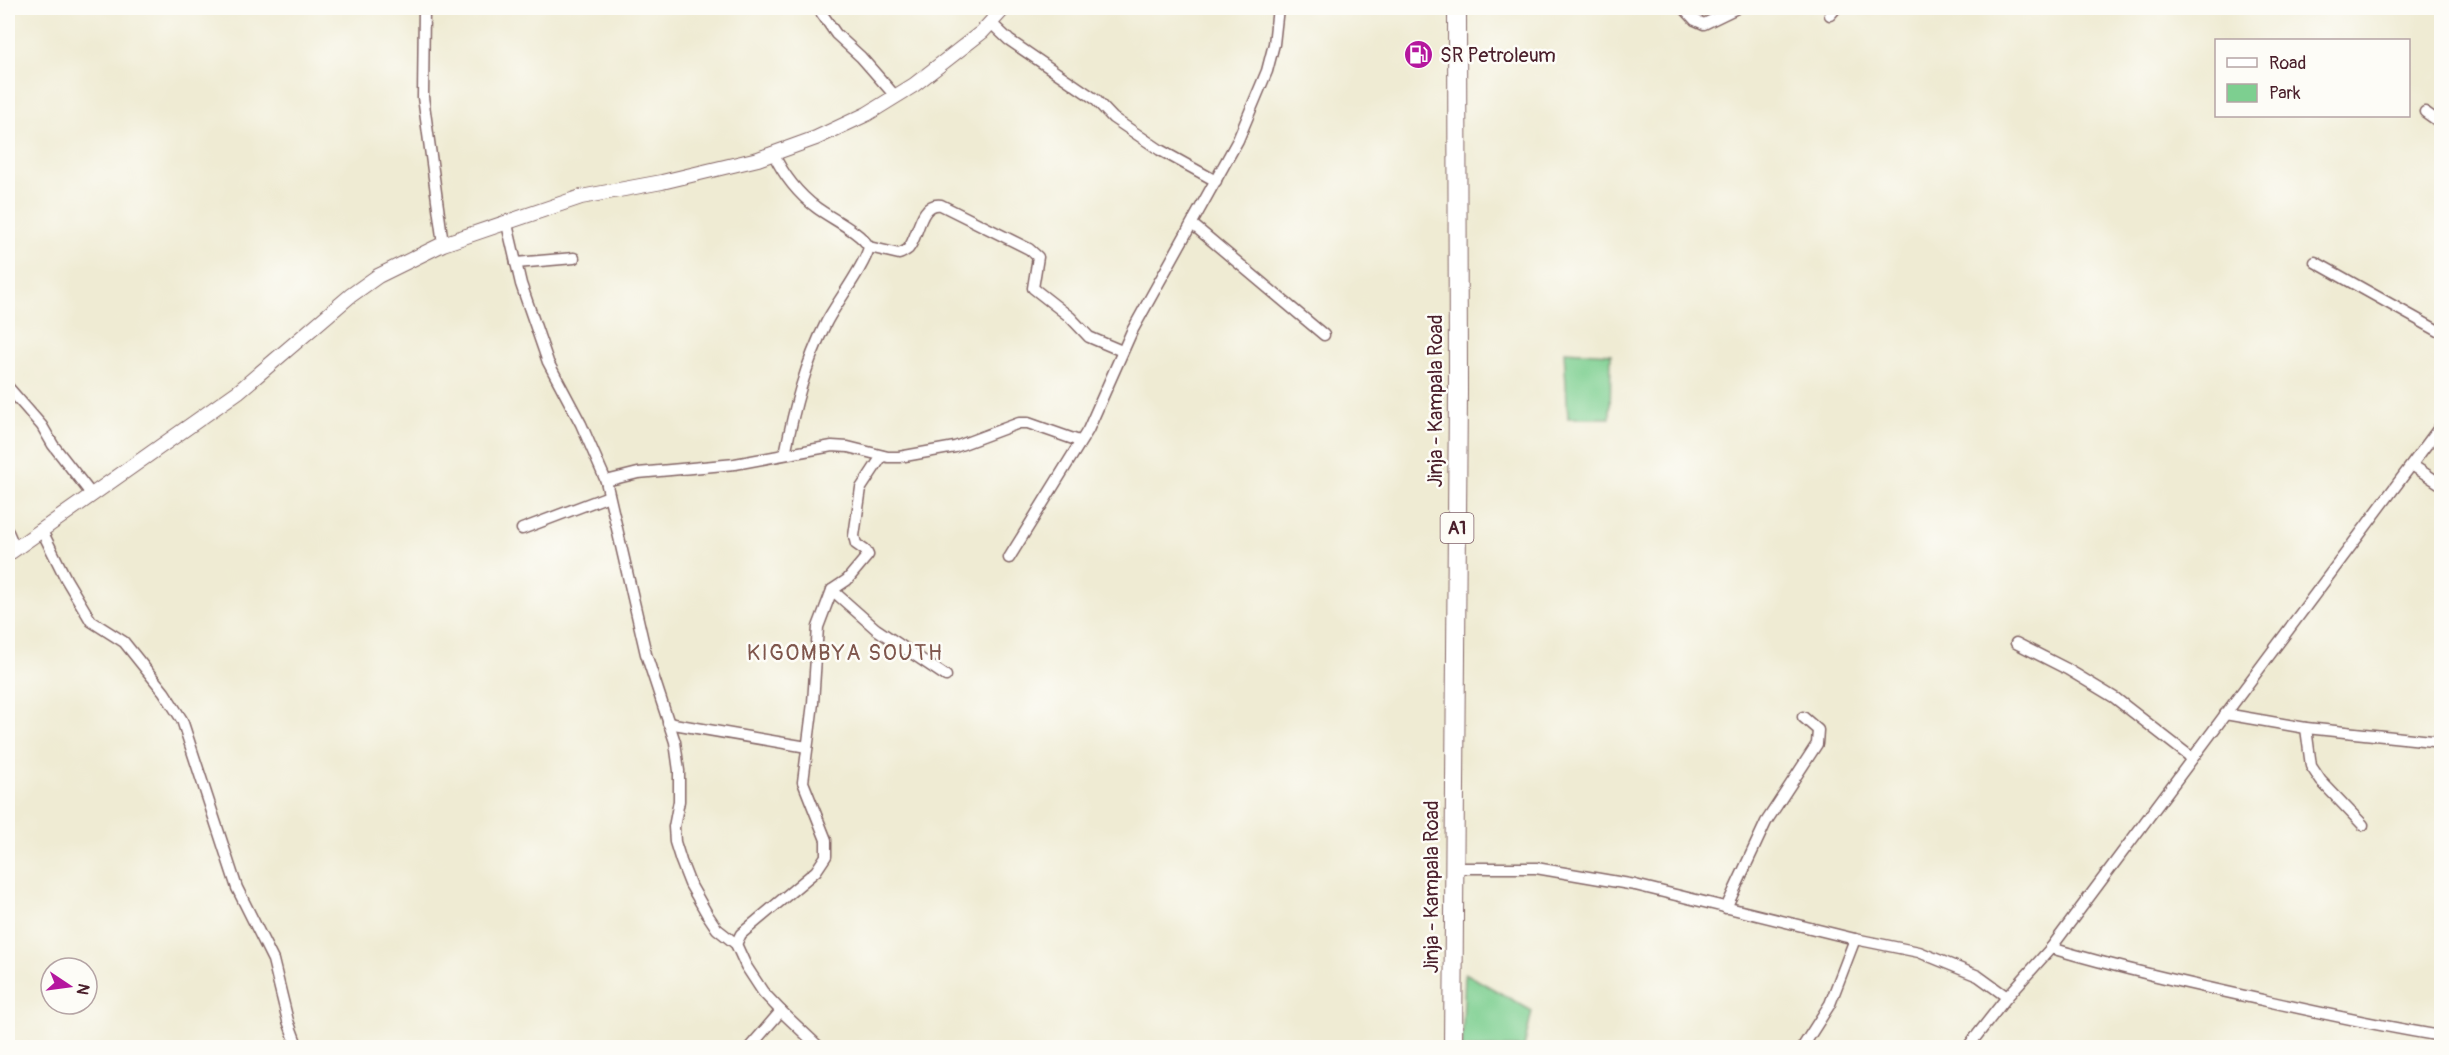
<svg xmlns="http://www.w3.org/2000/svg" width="2449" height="1055" font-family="Pangolin,sans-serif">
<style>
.green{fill:#7dcf90;stroke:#64775e;stroke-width:1.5}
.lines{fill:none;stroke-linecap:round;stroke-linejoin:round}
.street-casing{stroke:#846666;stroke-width:13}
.secondary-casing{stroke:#846666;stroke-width:16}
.highway-casing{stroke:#846666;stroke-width:20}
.street{stroke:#fff;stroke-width:10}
.secondary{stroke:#fff;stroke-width:14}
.highway{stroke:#fff;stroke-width:18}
.labels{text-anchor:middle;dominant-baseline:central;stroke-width:5;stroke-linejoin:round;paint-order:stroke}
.shield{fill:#fdfcf7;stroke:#806168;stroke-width:1.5}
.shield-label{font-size:18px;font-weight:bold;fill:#4a1f2b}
.poi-label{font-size:20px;fill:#4a1f2b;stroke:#fdfcf7;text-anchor:start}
.street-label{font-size:20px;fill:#4a1f2b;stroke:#fdfcf7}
.quarter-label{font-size:22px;letter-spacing:1.5px;fill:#7f564c;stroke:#fdfcf7}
</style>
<rect width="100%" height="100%" fill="#fdfcf7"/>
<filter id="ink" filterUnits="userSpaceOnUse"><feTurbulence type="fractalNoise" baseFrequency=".0167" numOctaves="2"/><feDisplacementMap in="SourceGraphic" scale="12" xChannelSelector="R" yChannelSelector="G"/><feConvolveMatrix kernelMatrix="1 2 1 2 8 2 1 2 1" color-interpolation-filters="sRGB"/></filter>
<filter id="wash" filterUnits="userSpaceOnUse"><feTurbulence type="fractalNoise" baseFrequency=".008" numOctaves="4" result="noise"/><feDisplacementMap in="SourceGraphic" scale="24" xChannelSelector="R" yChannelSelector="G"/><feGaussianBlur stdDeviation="1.35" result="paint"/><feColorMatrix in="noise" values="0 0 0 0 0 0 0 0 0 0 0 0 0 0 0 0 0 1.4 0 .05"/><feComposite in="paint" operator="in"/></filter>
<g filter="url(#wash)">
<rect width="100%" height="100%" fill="#efebd3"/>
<g class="green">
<polygon points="1564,351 1611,354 1610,418 1568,418"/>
<polygon points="1465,973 1532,1011 1524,1047 1462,1048"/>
</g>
</g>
<g filter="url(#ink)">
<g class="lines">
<defs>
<g id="street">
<polyline points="424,8 423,97 443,244"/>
<polyline points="818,8 836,34 861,57 896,97"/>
<polyline points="1684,8 1695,20 1704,24 1737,8"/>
<polyline points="1830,15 1836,8"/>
<polyline points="990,22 1009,40 1095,99 1113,118 1160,150 1216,181"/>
<polyline points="2425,112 2442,124"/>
<path d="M 773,153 C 783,174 798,194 817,208 C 832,219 860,232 869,247 C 865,266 836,303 826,323 C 805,364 794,409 785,454"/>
<polyline points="507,224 521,284 548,362 581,424 606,481 646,654 675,742 679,771 679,801 674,827 675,842 681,861 690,884 707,914 717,929 736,944 746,966 763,992 781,1011 749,1048"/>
<polyline points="1192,224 1324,335"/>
<path d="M 869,247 L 899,254 C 900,254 907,250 908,249 C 919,237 919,202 941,205 L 1029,249 L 1038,257 L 1033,288 L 1070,317 L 1089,337 L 1122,351"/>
<polyline points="2315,262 2442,333"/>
<polyline points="516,263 574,258"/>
<polyline points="8,387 42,426 53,445 92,495"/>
<polyline points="2412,465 2442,485"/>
<polyline points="606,481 638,473 735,464 832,446 848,447 888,457 899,457 955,447 1019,423 1028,423 1079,441"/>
<polyline points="41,529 66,579 91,621 124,642 164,692 182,720 237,888 273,960 288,1021 298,1048"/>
<polyline points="522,529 609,496"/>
<polyline points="8,532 15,548"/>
<polyline points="1009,558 1088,430 1132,331 1238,140 1267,71 1274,44 1278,8"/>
<polyline points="832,590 876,629 946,676"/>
<polyline points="2016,643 2067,669 2115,698 2192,758"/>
<polyline points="2225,714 2306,728 2442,742"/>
<polyline points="668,723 807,747"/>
<polyline points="2306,728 2311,766 2321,781 2363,825"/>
<polyline points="1453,868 1536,868 1635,885 1855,939 1919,952 1978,976 2007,997"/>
<polyline points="1726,908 1766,822 1817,744 1818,730 1803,717"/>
<polyline points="736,944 741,934 816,871 826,856 826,840 803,782 813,703 818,627 832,590 847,580 868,555 866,551 856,544 854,536 861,488 882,456"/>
<path d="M 2051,948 C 2122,969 2195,985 2267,1001 C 2325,1014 2383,1027 2442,1036"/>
<polyline points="781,1011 820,1048"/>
<polyline points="1802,1048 1830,1004 1855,939"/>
<polyline points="1967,1048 2007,997 2051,948 2442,424"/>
</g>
<polyline id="secondary" points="8,554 239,391 350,296 378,276 443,244 581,197 662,182 758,159 816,138 867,114 914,85 982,32 1004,8"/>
<polyline id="highway" points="1453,1048 1458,391 1457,8"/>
</defs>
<use href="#street" class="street-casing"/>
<use href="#secondary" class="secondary-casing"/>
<use href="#highway" class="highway-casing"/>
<use href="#street" class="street"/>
<use href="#secondary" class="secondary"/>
<use href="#highway" class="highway"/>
</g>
</g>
<defs>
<symbol id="fuel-disc" viewBox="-11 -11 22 22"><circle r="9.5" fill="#b5179e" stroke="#fdfcf7"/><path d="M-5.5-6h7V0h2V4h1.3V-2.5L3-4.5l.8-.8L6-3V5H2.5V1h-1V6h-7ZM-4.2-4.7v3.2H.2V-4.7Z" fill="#fff"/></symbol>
</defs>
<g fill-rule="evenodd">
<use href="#fuel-disc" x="1402" y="38" width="33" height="33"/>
</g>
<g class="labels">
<rect class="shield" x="1440.5" y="513" width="33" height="30" rx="4.5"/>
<g class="shield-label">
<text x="1457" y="528">A1</text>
</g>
<g class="poi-label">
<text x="1440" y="55">SR Petroleum</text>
</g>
<g class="street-label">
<text transform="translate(1435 401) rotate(-90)">Jinja - Kampala Road</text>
<text transform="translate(1431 887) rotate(-90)">Jinja - Kampala Road</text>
</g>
<g class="quarter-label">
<text x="845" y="653">KIGOMBYA SOUTH</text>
</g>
</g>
<rect width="2449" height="1055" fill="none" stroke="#fdfcf7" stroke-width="30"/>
<rect x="2215" y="39" width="195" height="78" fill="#fdfcf7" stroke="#b5a4a5" stroke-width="1.5"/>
<rect x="2227" y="58" width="30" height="9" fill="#ffffff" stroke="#b5a4a5" stroke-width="1.5"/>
<text x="2269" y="69" font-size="18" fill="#4a1f2b">Road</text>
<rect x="2227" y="84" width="30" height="18" fill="#7dcf90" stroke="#b5a4a5" stroke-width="1.5"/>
<text x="2269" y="99" font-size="18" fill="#4a1f2b">Park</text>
<g transform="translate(69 986) rotate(103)"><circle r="28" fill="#fdfcf7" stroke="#b5a4a5" stroke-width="1.5"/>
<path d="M0-4.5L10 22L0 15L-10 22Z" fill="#b5179e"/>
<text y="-9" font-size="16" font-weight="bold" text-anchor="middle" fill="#4a1f2b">N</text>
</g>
</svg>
